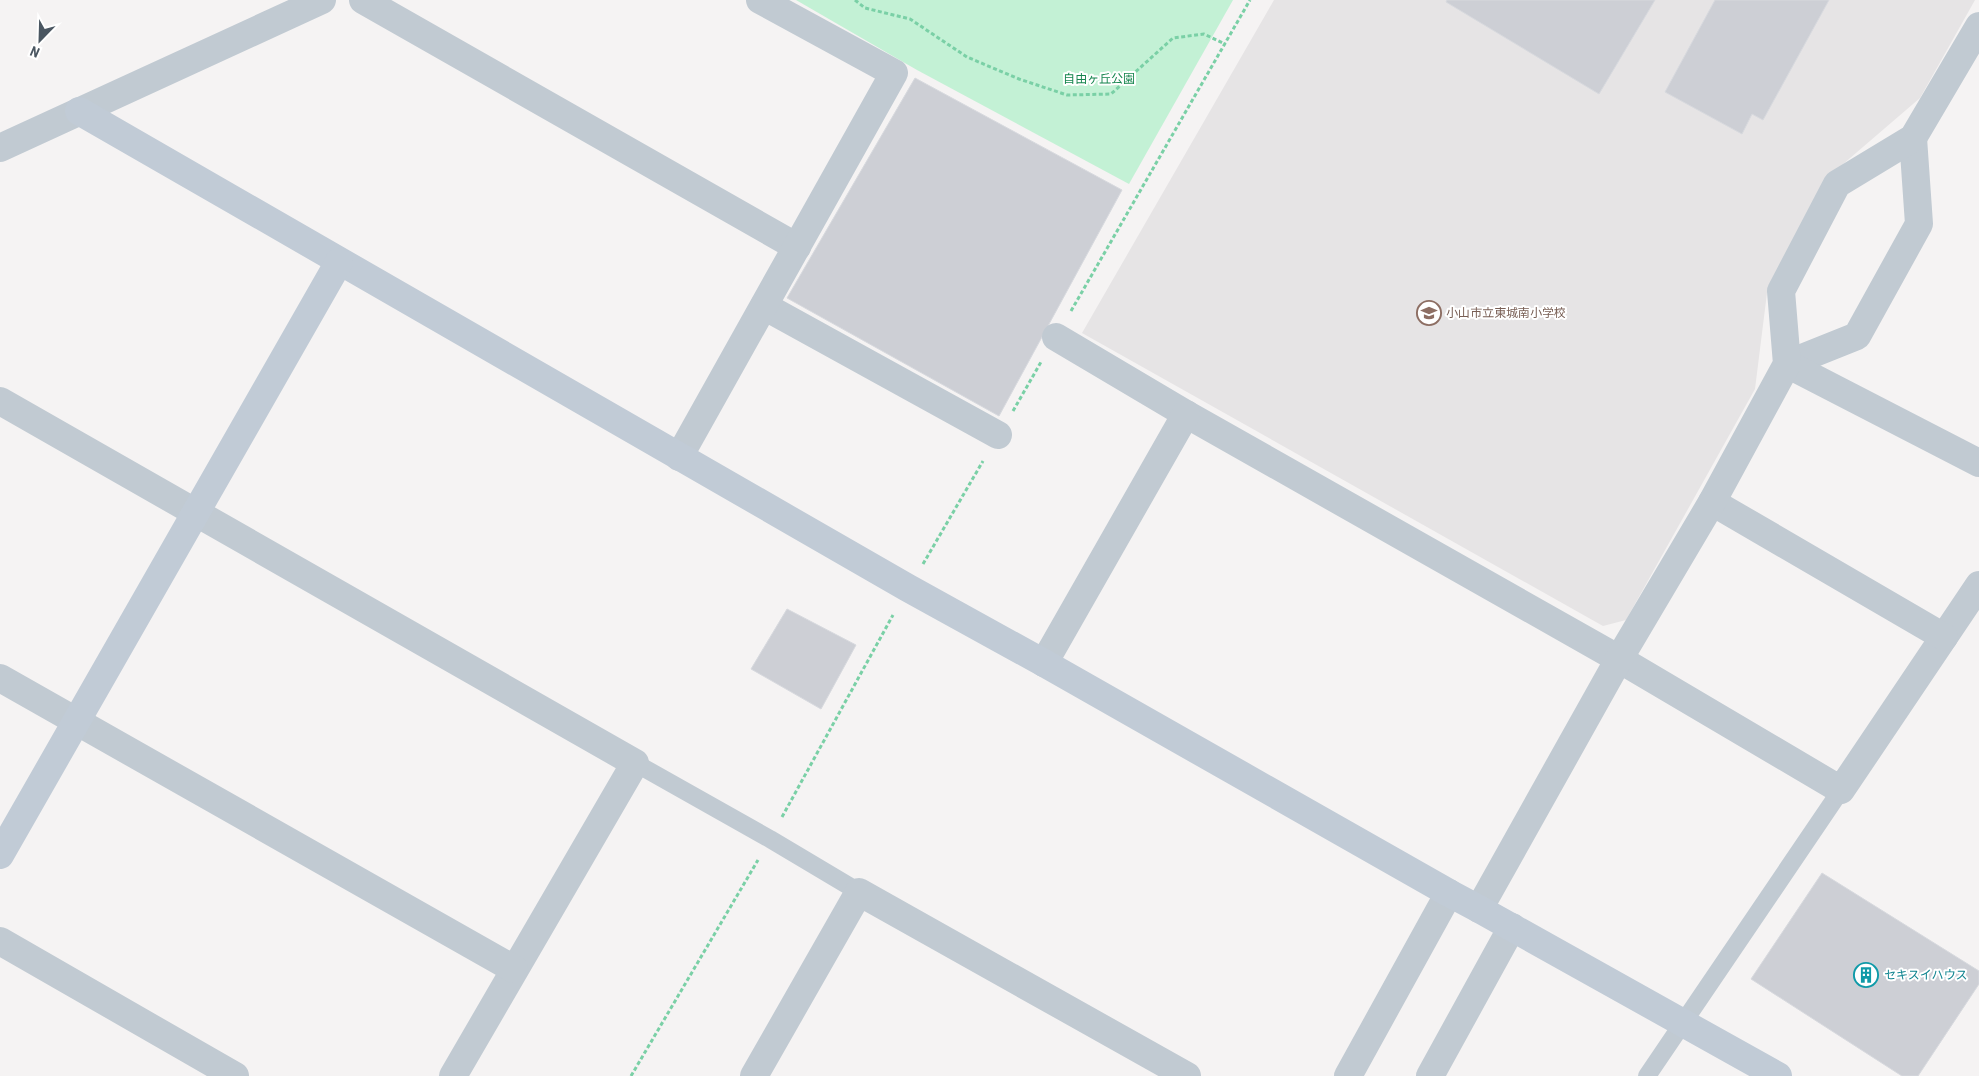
<svg xmlns="http://www.w3.org/2000/svg" width="1979" height="1076" font-family="'Roboto Condensed','Noto Sans JP',sans-serif">
<style>
.education{fill:#e6e4e5}
.green{fill:#c3f1d5}
.building{fill:#cdcfd5;stroke:#d7d9de}
.lines{fill:none;stroke-linecap:round;stroke-linejoin:round}
.path{stroke:#7ad0a6;stroke-width:3;stroke-dasharray:4 2.5;stroke-linecap:butt}
.lane{stroke:#c1cad2;stroke-width:18}
.street{stroke:#c1cad2;stroke-width:28}
.secondary{stroke:#c1cbd6;stroke-width:28}
.labels{text-anchor:middle;dominant-baseline:central;stroke-width:4;stroke-linejoin:round;paint-order:stroke}
.park-label{font-size:12px;fill:#17864f;stroke:#fff}
.education-label{font-size:12px;fill:#785e54;stroke:#fff;text-anchor:start}
.culture-label{font-size:12px;fill:#0d838f;stroke:#fff;text-anchor:start}
</style>
<rect width="100%" height="100%" fill="#f5f3f3"/>
<polygon class="education" points="1274,0 1975,0 1920,98 1842,165 1767,293 1755,389 1626,620 1603,626 1082,333"/>
<polygon class="green" points="796,0 1233,0 1129,184 917,70"/>
<g class="building">
<polygon points="1447,0 1655,0 1599,94 1446,2"/>
<polygon points="1715,0 1829,0 1763,120 1752,114 1742,134 1665,92"/>
<polygon points="915,78 1122,190 999,416 787,298"/>
<polygon points="787,609 856,645 821,709 751,669"/>
<polygon points="1822,873 1979,971 1979,984 1918,1076 1902,1076 1751,979"/>
</g>
<g class="lines">
<g class="path">
<polyline points="855,0 865,8 910,19 967,57 1019,79 1067,95 1111,94 1173,38 1204,34 1225,44"/>
<polyline points="1071,311 1250,0"/>
<polyline points="1013,411 1041,362"/>
<polyline points="923,564 983,461"/>
<polyline points="782,817 893,615"/>
<polyline points="631,1076 758,860"/>
</g>
<g class="lane">
<polyline points="635,763 770,839 859,892"/>
<polyline points="1647,1076 1841,790"/>
</g>
<g class="street">
<polyline points="363,0 797,247"/>
<polyline points="0,148 322,0"/>
<polyline points="764,306 998,435"/>
<polyline points="1056,337 1186,414 1619,659 1841,790 1979,585"/>
<polyline points="1787,364 1857,336 1919,224 1913,138"/>
<polyline points="1787,364 1979,463"/>
<polyline points="0,401 635,763 453,1076"/>
<polyline points="679,457 894,73 760,0"/>
<polyline points="1712,502 1944,637"/>
<polyline points="1044,663 1186,414"/>
<polyline points="0,678 514,969"/>
<polyline points="1479,909 1619,659 1712,502 1787,364 1781,291 1837,184 1913,138 1979,26"/>
<polyline points="0,941 235,1076"/>
<polyline points="754,1076 859,892 1187,1076"/>
<polyline points="1348,1076 1449,893"/>
<polyline points="1430,1076 1512,927"/>
</g>
<g class="secondary">
<polyline points="79,111 908,588 1044,663 1449,893 1479,909 1778,1076"/>
<polyline points="0,855 339,262"/>
</g>
</g>
<defs>
<symbol id="school-ring" viewBox="-11 -11 22 22"><circle r="9.5" fill="#fff" stroke="#8d6e63" stroke-width="1.5"/><path d="M0-5L7-2L0 1L-7-2ZM-4 1L0 2.5L4 1V4Q0 6-4 4Z" fill="#8d6e63"/></symbol>
<symbol id="building-ring" viewBox="-11 -11 22 22"><circle r="9.5" fill="#fff" stroke="#0f9aa8" stroke-width="1.5"/><path d="M-4-6H4V6H1V3H-1V6H-4ZM-2.5-4.3h1.7v1.8h-1.7ZM.8-4.3h1.7v1.8H.8ZM-2.5-1h1.7V.8h-1.7ZM.8-1h1.7V.8H.8Z" fill="#0f9aa8"/></symbol>
</defs>
<g fill-rule="evenodd">
<use href="#school-ring" x="1415" y="299" width="28" height="28"/>
<use href="#building-ring" x="1852" y="961" width="28" height="28"/>
</g>
<g class="labels">
<g class="park-label">
<text x="1099" y="79">自由ヶ丘公園</text>
</g>
<g class="education-label">
<text x="1446" y="313">小山市立東城南小学校</text>
</g>
<g class="culture-label">
<text x="1884" y="975">セキスイハウス</text>
</g>
</g>
<g transform="translate(40 40) rotate(203)" stroke="#ffffff" stroke-width="4" paint-order="stroke">
<path d="M0-4L9 19L0 12L-9 19Z" fill="#4a5661"/>
<text y="-8" font-size="14" font-weight="bold" text-anchor="middle" fill="#4a5661">N</text>
</g>
</svg>
